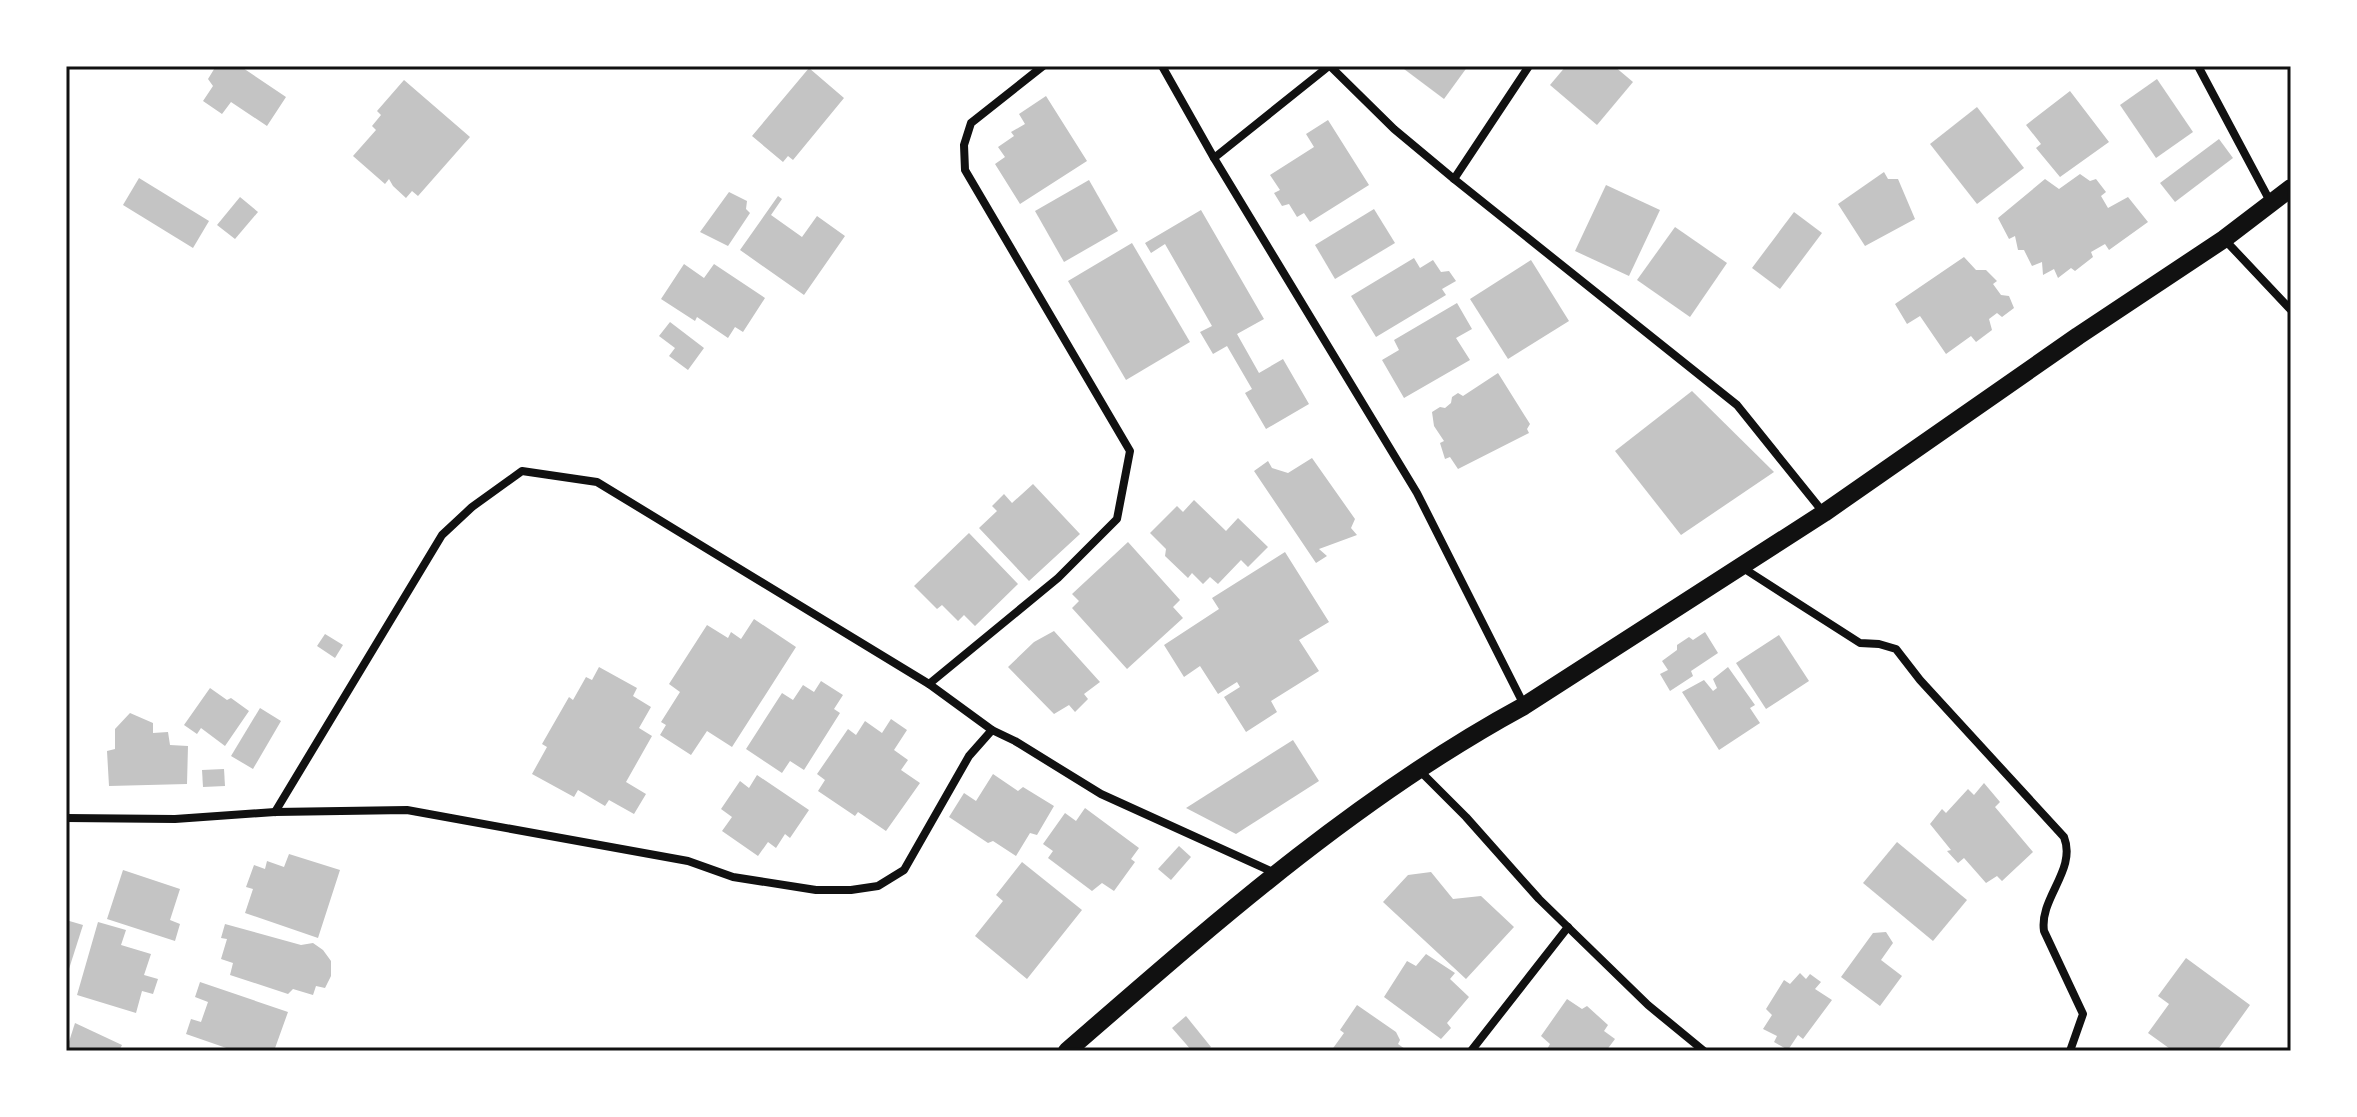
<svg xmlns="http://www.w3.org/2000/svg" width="2357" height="1117" font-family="'Alegreya Sans',sans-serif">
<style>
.building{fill:#c4c4c4}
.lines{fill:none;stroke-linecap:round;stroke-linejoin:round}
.minor{stroke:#111;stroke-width:8}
.primary{stroke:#111;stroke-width:18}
.neatline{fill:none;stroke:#111;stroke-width:3}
</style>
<rect width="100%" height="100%" fill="#fff"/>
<g class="building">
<polygon points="216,66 240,66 286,97 267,126 231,102 222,114 203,101 213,86 208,79"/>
<polygon points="1400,66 1468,66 1444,99"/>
<polygon points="1566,66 1614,66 1633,82 1597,125 1550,85"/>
<polygon points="809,68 844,98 793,160 788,156 783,162 752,136"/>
<polygon points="2157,79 2193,132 2156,158 2120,105"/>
<polygon points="404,80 470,137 418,196 412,191 406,198 393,186 389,179 385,184 353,156 376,130 372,126 381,115 377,111"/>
<polygon points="2070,91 2109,142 2060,177 2036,148 2041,144 2026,125"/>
<polygon points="1046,96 1087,161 1020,204 995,164 1005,157 998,147 1014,136 1011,132 1025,124 1019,114"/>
<polygon points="1977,107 2024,168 1977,204 1930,144"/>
<polygon points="1328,120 1369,185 1310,222 1304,213 1297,217 1289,204 1282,206 1274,193 1280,190 1270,175 1314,147 1306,134"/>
<polygon points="2219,139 2233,158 2175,202 2160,183"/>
<polygon points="1884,172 1888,179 1898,179 1915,219 1865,246 1838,204"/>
<polygon points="2080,174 2090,181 2096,179 2106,192 2101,196 2108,208 2128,197 2148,222 2109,250 2105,244 2091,252 2093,257 2075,271 2071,268 2058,278 2054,269 2043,275 2042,262 2032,266 2024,250 2018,250 2015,236 2009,239 1998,218 2045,179 2059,189"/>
<polygon points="139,178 209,221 193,248 123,205"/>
<polygon points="1089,180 1118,231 1064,262 1035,211"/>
<polygon points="1606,185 1660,210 1629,276 1575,251"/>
<polygon points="729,192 747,201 746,209 750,213 728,246 700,232"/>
<polygon points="778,196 782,199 771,215 802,237 817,216 845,236 804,295 740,250"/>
<polygon points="240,197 258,212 235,239 217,225"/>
<polygon points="1374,209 1395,243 1335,279 1315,245"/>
<polygon points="1201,210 1264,319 1237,334 1259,373 1283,359 1309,404 1266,429 1245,393 1252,389 1227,346 1213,354 1200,332 1212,326 1165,244 1151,253 1145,243"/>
<polygon points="1794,212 1822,233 1780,289 1752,268"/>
<polygon points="1675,227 1727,263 1690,317 1637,280"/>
<polygon points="1132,243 1190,342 1126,380 1068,281"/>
<polygon points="1964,257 1976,270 1986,270 1997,281 1993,284 2001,295 2009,296 2014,308 2002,317 1997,313 1989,319 1992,330 1976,342 1971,336 1946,354 1920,316 1907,324 1895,304"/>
<polygon points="1414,258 1420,268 1433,260 1441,272 1449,271 1456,281 1442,289 1446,295 1376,337 1351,296"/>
<polygon points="1531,260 1569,321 1508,359 1470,299"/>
<polygon points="684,264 704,278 714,264 765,298 743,332 735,327 728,338 697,317 695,321 661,299"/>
<polygon points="1457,303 1472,329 1456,338 1470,360 1404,398 1382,360 1399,350 1394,340"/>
<polygon points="670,322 704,348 688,370 669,356 675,348 659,336"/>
<polygon points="1498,373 1530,424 1527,429 1529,433 1458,469 1450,457 1445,459 1440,443 1444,441 1434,426 1432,412 1440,407 1445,408 1451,403 1452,397 1458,393 1463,396"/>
<polygon points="1692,391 1774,472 1681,535 1615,451"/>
<polygon points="1312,458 1355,519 1351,528 1357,535 1319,549 1327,556 1316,563 1254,471 1268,461 1272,468 1288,473"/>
<polygon points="1033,484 1080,534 1029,581 979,528 997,511 992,506 1004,494 1012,503"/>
<polygon points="1194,500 1226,531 1238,518 1268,547 1248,567 1241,560 1218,584 1210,577 1203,584 1192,573 1188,578 1165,556 1166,549 1150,533 1177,506 1183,512"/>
<polygon points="969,533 1018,584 975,626 964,615 958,621 942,605 937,609 914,586"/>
<polygon points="1128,542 1180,600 1173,607 1183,618 1127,669 1072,608 1079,601 1072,594"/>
<polygon points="1285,552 1329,622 1299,640 1319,671 1271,701 1277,712 1246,732 1224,697 1240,687 1237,682 1218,694 1200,666 1184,677 1164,645 1219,609 1212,598"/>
<polygon points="754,619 796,647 732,747 707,731 691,755 660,735 666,725 661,722 680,692 669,684 707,625 728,638 731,632 741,639"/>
<polygon points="1054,631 1100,682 1084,694 1088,699 1075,712 1069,705 1054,714 1008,667 1034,642"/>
<polygon points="1705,632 1718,653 1691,671 1693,676 1670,691 1660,674 1668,670 1662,661 1677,650 1677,645 1689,637 1693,640"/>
<polygon points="325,634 343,645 335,658 317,646"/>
<polygon points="1779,635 1809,681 1766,709 1736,663"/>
<polygon points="599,667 637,688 633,696 651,707 639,728 652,736 626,782 646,794 634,814 609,800 605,806 578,790 574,797 532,774 547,747 542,744 569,697 573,700 586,677 592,680"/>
<polygon points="1728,667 1755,705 1750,708 1760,723 1719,750 1682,692 1704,680 1713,691 1717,688 1713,679"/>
<polygon points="821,681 843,695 834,709 840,713 804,770 790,761 782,773 746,749 782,693 793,700 803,685 814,692"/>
<polygon points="210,688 227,700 231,698 249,711 225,746 201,728 197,734 184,725"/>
<polygon points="260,708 281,721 253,769 231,756"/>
<polygon points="130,713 153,723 153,733 168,732 170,745 188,746 187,784 109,786 107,751 115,749 115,729"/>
<polygon points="891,719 907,730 894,750 908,760 901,770 920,783 886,831 858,812 855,816 818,791 825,780 817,774 848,729 856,735 865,721 882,733"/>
<polygon points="1293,740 1319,781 1236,834 1186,808"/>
<polygon points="224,769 225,786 203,787 202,770"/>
<polygon points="993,774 1018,791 1023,787 1054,806 1037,835 1030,833 1016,856 993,841 988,843 949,817 964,793 976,801"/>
<polygon points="757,775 809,810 790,838 785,834 776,848 768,842 758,856 722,831 732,817 721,809 740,781 749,788"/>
<polygon points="1984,783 2000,802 1995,807 2033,852 2002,881 1997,876 1986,883 1964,858 1958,863 1947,851 1951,850 1930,824 1942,809 1946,813 1968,789 1974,795"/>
<polygon points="1085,808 1139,848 1131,859 1135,862 1114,891 1102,883 1092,891 1048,858 1053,851 1043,844 1065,813 1076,821"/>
<polygon points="1897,842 1967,900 1933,941 1863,883"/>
<polygon points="1179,846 1191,857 1171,880 1158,869"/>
<polygon points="289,854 340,870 318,938 245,913 253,889 246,887 254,865 265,869 267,861 284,867"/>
<polygon points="1022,862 1082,910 1027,979 975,936 1003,901 996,895"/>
<polygon points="123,870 180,889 170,920 180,924 175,941 107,919"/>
<polygon points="1431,872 1453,899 1481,896 1514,927 1466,979 1383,902 1408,875"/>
<polygon points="66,920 83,925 68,972 66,971"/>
<polygon points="98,922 126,930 121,945 151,954 144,975 158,979 153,994 142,991 136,1013 77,995"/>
<polygon points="225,924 301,945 313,943 323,950 331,961 331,976 325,988 316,986 313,995 293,989 288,994 230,975 233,963 221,959 227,939 221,938"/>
<polygon points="1886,932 1893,943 1881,960 1902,976 1880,1006 1841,977 1873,933"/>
<polygon points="1426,954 1455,973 1450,979 1469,997 1447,1023 1451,1028 1441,1039 1384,997 1407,961 1416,966"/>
<polygon points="2186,958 2250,1005 2217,1051 2173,1051 2148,1033 2169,1004 2158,996"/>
<polygon points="1800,973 1806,979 1810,974 1821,982 1815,989 1832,1000 1803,1039 1798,1035 1788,1050 1774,1042 1777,1036 1763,1029 1772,1015 1766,1009 1784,980 1790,984"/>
<polygon points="200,982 288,1012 274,1051 235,1051 186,1034 191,1019 201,1022 208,1002 195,997"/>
<polygon points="1567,999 1582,1009 1587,1006 1608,1025 1604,1031 1615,1039 1606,1051 1546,1051 1550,1044 1541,1036"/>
<polygon points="1357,1005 1396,1032 1400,1040 1398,1044 1405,1049 1404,1051 1331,1051 1344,1033 1340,1030"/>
<polygon points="1186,1016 1211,1047 1206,1051 1192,1051 1172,1028"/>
<polygon points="75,1023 122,1045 119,1051 66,1051"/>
</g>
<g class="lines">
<g class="minor">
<polyline points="1162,66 1214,158 1417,493 1524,705"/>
<polyline points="1330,66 1394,129 1454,179 1737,405 1823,512"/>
<polyline points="2198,66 2271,203"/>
<polyline points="1214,158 1329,66"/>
<polyline points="1454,179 1529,66"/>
<polyline points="2224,239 2291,310"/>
<path d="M 1740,566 L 1860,643 L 1879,644 L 1896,649 L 1920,680 L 2064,837 C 2077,870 2039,898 2044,931 L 2083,1014 L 2070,1051"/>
<polyline points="929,684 1058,578 1117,519 1130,451 965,170 964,145 971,123 1043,66"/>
<polyline points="1419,770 1466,817 1539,899 1648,1005 1704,1051"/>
<polyline points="275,812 442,535 472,507 522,471 597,482 929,684 992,730"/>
<polyline points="66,818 175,819 275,812 407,810 688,861 733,877 816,890 851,890 878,886 904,870 969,756 992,730 1015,741 1101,794 1275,873"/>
<polyline points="1471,1051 1568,927"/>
</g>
<path class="primary" d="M 1067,1051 C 1211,926 1356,797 1524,706 L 1824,513 L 2078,336 L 2224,239 L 2291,188"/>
</g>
<rect width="2357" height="1117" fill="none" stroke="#ffffff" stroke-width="136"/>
<rect x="68" y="68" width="2221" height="981" class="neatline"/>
</svg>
